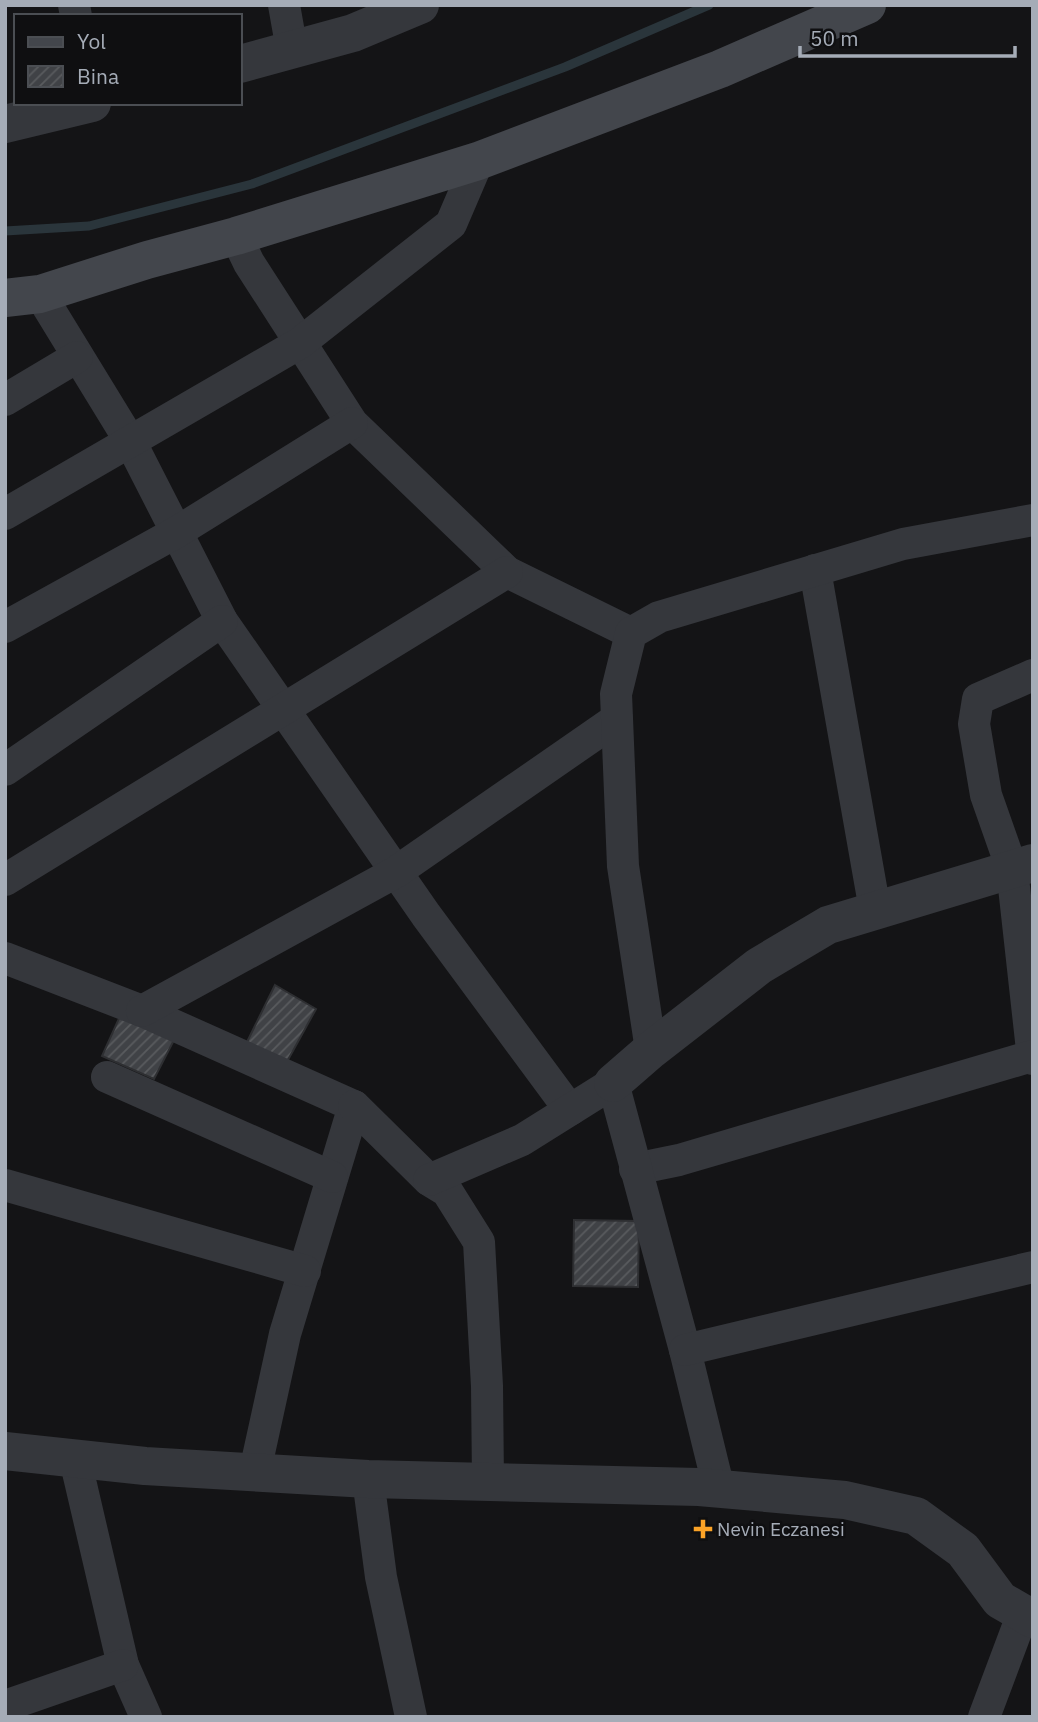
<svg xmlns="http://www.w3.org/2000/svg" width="1038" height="1722" font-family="'IBM Plex Sans',sans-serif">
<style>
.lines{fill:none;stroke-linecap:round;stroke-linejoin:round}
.stream{stroke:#2a353b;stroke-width:9}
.building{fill:url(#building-hatch);stroke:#2e2f32;stroke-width:2}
.minor{stroke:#35373c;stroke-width:32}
.tertiary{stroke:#35373c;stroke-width:38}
.secondary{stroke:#43464c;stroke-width:38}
.poi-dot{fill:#fba327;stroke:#0f0f11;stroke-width:2.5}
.labels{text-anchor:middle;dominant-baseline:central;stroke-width:5;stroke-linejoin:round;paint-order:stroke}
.poi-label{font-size:19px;fill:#a5acb7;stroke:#0f0f11;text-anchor:start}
</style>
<defs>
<pattern id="building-hatch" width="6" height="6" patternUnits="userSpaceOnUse" patternTransform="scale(1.75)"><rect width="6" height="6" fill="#404246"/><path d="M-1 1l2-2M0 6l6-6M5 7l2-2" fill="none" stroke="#595b5e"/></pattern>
</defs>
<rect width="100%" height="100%" fill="#141416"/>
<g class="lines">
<polyline class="stream" points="5,231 89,226 252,184 565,67 709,5"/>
</g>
<g class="building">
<polygon points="275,985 316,1009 283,1069 244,1048"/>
<polygon points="121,1014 174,1040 154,1079 102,1056"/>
<polygon points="574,1220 639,1221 638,1287 573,1286"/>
</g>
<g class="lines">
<g class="minor">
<polyline points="74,5 76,16"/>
<polyline points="284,5 292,50"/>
<polyline points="236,236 249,263 352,423 507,572 631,633"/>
<polyline points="40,294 130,441 222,621 426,915 570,1110"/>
<polyline points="5,400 77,357"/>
<polyline points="5,514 300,343 451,224 478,161"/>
<polyline points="815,570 875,910"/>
<polyline points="5,627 177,532 352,423"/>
<polyline points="1033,675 978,699 974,724 986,795 1012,869 1033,1059"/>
<polyline points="5,770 222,621"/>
<polyline points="5,880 507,572"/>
<polyline points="5,958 142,1011 354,1106 285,1334 255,1471"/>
<polyline points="142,1011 396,872 617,719"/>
<polyline points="651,1050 623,866 616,694 631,633 659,617 903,544 1033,520"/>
<polyline points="107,1077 332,1177"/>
<polyline points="354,1106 429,1180 447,1191 479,1242 487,1386 488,1482"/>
<polyline points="635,1169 679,1160 1032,1056"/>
<polyline points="429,1180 522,1140 613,1083 685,1350 719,1489"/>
<polyline points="5,1185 305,1271"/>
<polyline points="685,1350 1033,1267"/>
<polyline points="75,1459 123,1665 146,1717"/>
<polyline points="368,1479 381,1577 411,1717"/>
<polyline points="5,1706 123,1665"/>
<polyline points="984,1717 1023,1613"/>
</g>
<g class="tertiary">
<polyline points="240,64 353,33 420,5"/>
<polyline points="5,124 92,103"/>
<polyline points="613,1083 651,1050 759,966 828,925 1033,863"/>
<polyline points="5,1451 145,1466 368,1479 699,1487 845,1500 916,1516 963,1550 1000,1600 1033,1619"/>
</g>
<polyline class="secondary" points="5,298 40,294 147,260 236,236 478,161 720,69 867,5"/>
</g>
<path class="poi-dot" d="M699.5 1518.5h7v7h7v7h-7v7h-7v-7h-7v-7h7z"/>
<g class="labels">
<g class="poi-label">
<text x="717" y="1529">Nevin Eczanesi</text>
</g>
</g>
<rect width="1038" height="1722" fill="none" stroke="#a5acb7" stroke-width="14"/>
<rect x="14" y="14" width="228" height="91" fill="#0f0f11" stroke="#4b4e53" stroke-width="2"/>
<rect x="28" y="37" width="35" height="10" fill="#43464c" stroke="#4b4e53" stroke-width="2"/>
<text x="77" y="49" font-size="21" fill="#a5acb7">Yol</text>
<rect x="28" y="66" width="35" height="21" fill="url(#building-hatch)" stroke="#4b4e53" stroke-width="2"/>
<text x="77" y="84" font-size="21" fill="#a5acb7">Bina</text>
<path d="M800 46v10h215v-10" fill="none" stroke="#a5acb7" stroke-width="3.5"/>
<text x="810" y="46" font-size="21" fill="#a5acb7" stroke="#0f0f11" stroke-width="5" paint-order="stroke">50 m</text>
</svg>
